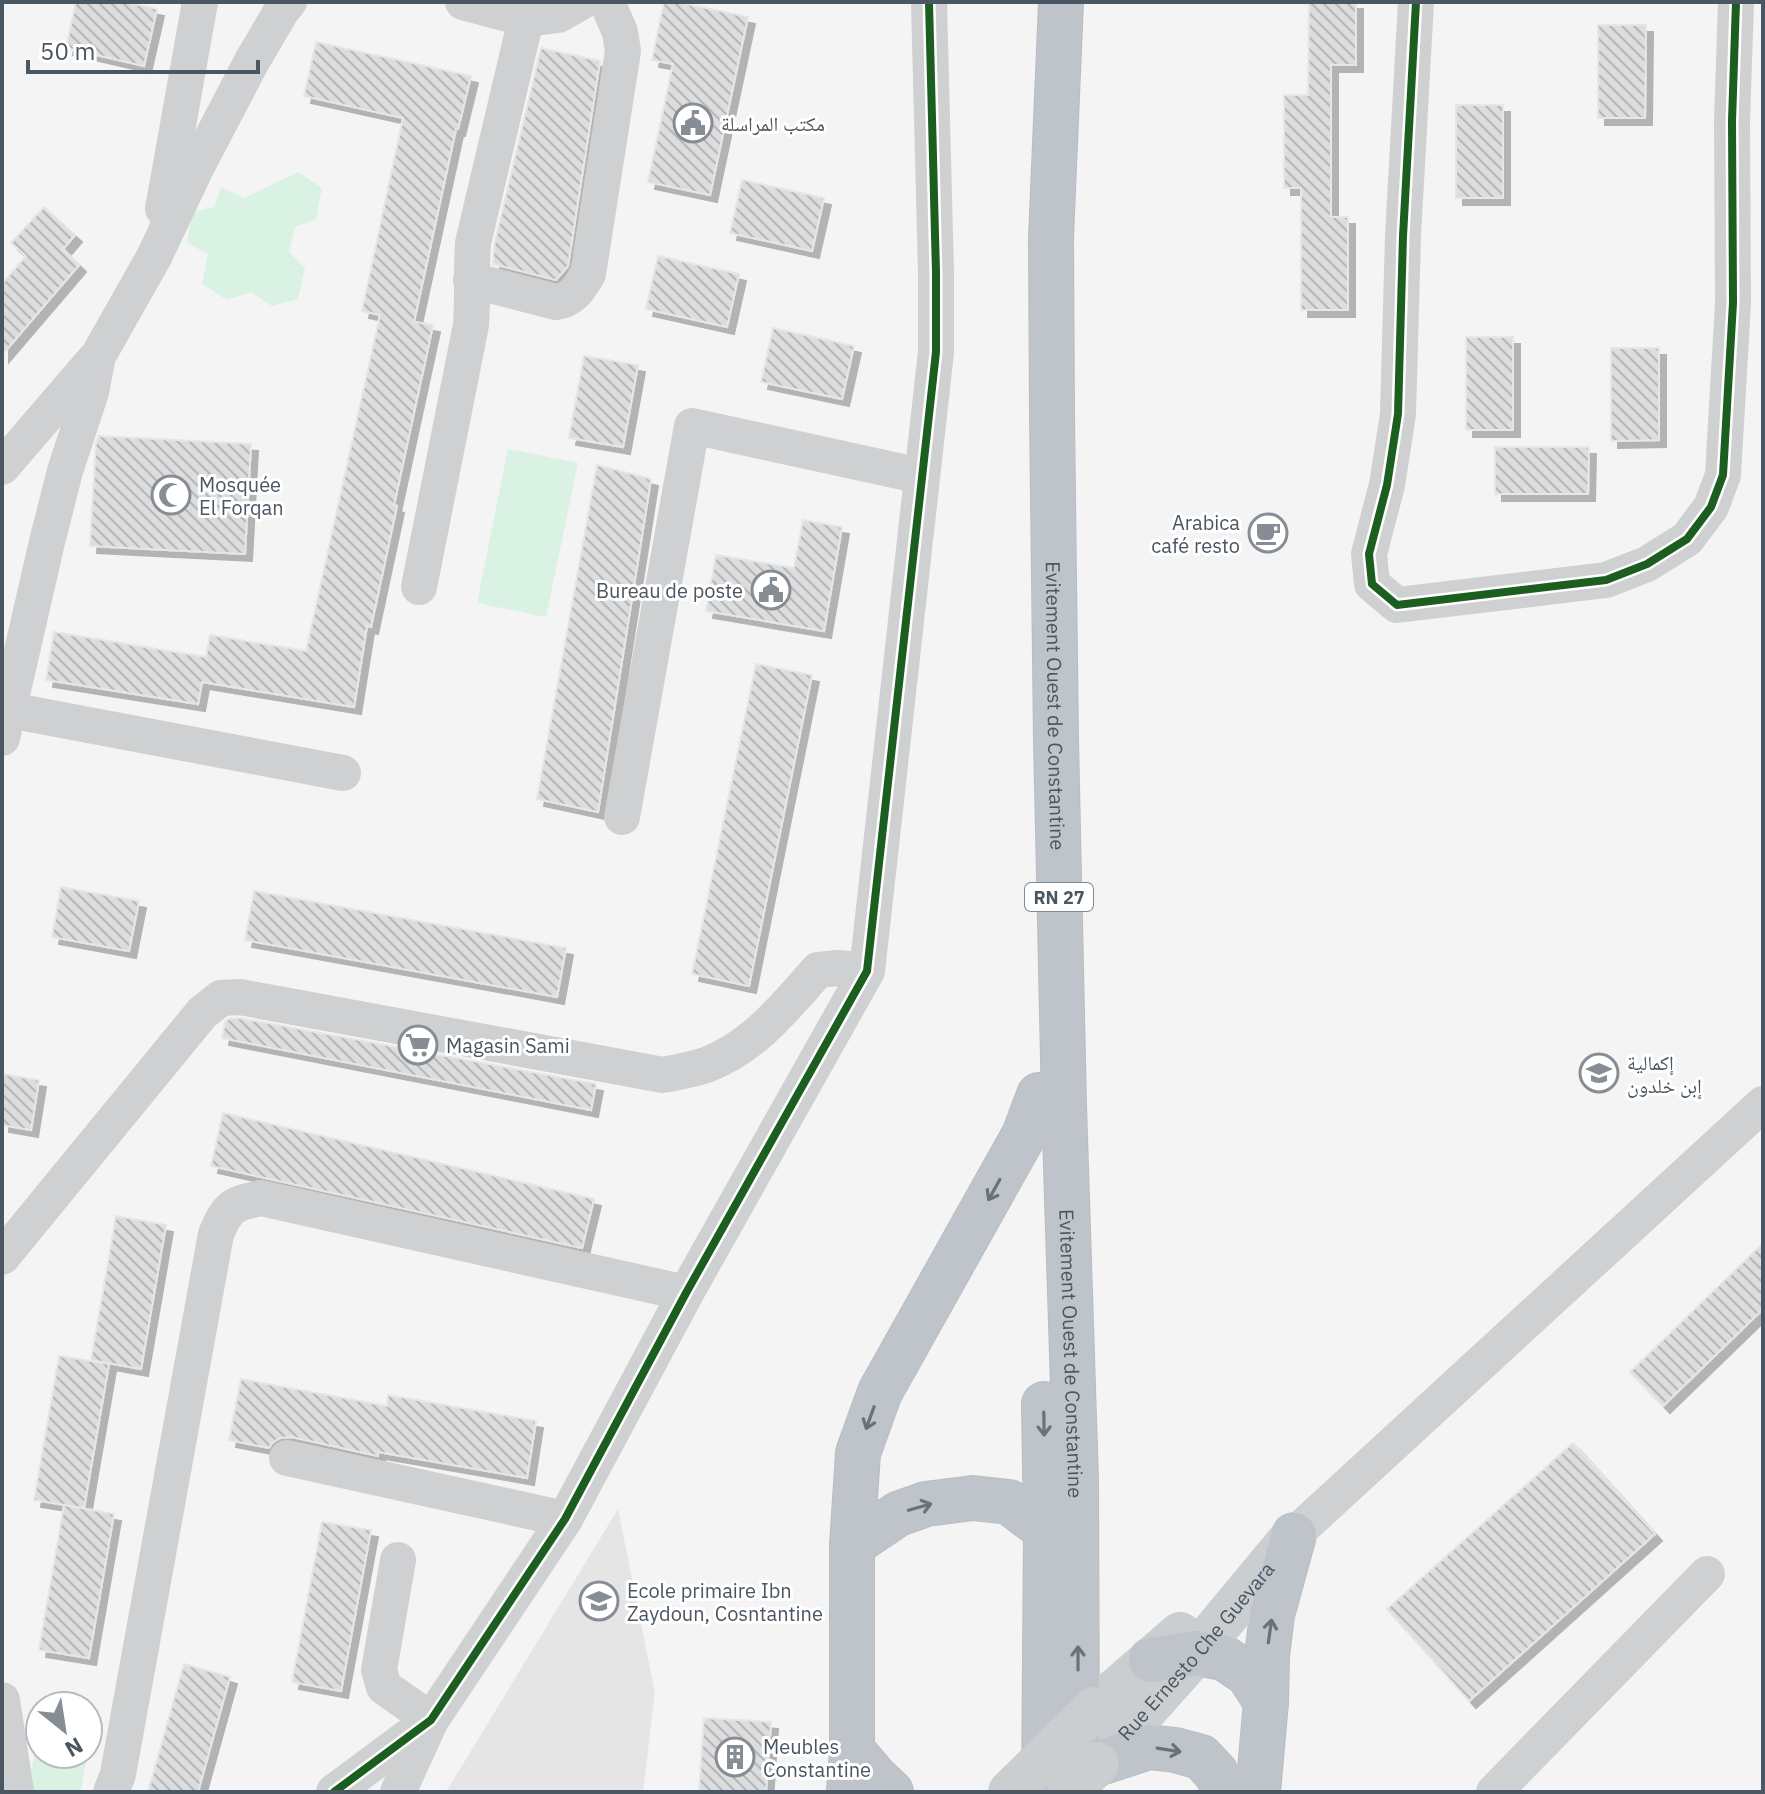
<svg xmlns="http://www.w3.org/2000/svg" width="1765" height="1794" font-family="'IBM Plex Sans','Noto Naskh Arabic',sans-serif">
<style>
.education{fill:#e6e5e6}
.green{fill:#d9f2e3}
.building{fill:url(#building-back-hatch);stroke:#e5e6e7;stroke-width:2;filter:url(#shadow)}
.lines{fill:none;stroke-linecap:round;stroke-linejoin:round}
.highway-casing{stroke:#b9bec3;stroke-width:46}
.minor{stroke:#ced0d2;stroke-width:36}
.major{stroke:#caced1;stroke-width:44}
.highway{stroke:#bec4c9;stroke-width:44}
.major-bridge{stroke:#caced1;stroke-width:44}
.cycleway-casing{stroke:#fff;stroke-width:13}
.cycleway{stroke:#1b5e20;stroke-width:8}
.oneway{stroke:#67727b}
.labels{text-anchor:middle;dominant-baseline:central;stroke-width:6;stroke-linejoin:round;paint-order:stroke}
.shield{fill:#fff;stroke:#808990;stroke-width:2}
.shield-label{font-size:18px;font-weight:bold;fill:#4a5661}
.poi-label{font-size:20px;fill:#4a5661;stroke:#fff;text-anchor:start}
.street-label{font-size:20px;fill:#4a5661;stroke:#fff}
</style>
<defs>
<pattern id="building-back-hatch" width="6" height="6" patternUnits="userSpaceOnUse" patternTransform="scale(2)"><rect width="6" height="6" fill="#ddddde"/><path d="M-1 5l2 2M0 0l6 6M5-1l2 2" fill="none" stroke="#b5b6b7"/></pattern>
<filter id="shadow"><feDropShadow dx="7" dy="7" stdDeviation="0" flood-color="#0004"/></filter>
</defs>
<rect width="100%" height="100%" fill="#f4f4f4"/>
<polygon class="education" points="618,1509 655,1693 643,1792 446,1792"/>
<g class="green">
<polygon points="298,172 322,188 316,219 295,227 289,252 305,268 298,299 272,306 251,292 227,300 202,284 208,254 187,243 192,212 214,207 221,187 244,198"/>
<polygon points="508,449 578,463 546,617 477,603"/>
<polygon points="40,1742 40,1754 87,1754 81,1792 23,1792"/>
</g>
<g class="building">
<polygon points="76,2 124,2 157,9 144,66 66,48"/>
<polygon points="664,2 677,2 748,17 710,195 648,182 673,64 652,60"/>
<polygon points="1309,2 1356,2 1356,65 1331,65 1331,217 1348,217 1348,310 1301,310 1301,188 1284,188 1284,95 1308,95"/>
<polygon points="1598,25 1646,25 1645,118 1598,118"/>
<polygon points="316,42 471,76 458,129 456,129 414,322 433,325 394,505 397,506 371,627 367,626 354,707 202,682 198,704 46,680 54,632 206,657 210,635 306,651 380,315 362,311 403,118 304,96"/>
<polygon points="541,48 600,61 568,266 556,280 493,264 494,246"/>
<rect x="1456" y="105" width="47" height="93"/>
<polygon points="742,180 824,198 812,251 730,233"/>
<polygon points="44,207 75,235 63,249 79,265 2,355 2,284 26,256 11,243"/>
<polygon points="658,256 739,274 727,327 646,309"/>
<polygon points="773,328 854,346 842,399 761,382"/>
<rect x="1466" y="337" width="47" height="93"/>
<polygon points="1611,348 1659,348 1659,440 1611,441"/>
<polygon points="584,356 638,365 623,447 569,438"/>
<polygon points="99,436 251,444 245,554 90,546 96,443"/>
<polygon points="1495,447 1589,447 1588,494 1495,494"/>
<polygon points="597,465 651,479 598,812 537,799"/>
<polygon points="803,520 842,527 824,631 706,611 716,555 794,568"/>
<polygon points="756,664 812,675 749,986 692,974"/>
<polygon points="61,887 139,901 129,951 52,937"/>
<polygon points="254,891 566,948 557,997 245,940"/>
<polygon points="239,1018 596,1084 591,1110 222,1038 225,1022 229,1019"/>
<polygon points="2,1074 39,1080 31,1130 2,1125"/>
<polygon points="223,1113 594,1199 582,1248 211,1166"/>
<polygon points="116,1216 166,1225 141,1369 91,1360"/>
<polygon points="1763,1243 1763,1309 1663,1406 1630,1372"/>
<polygon points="59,1356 109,1364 84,1508 34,1500"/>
<polygon points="241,1379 387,1406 388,1395 536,1421 527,1478 378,1452 378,1456 292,1437 280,1438 272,1443 269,1448 229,1440"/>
<polygon points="1573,1443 1655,1534 1469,1701 1387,1609"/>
<polygon points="64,1505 114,1514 89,1658 39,1650"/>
<polygon points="322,1522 371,1530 341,1691 292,1682"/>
<polygon points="184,1664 230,1677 198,1792 148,1792"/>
<polygon points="704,1718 771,1722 766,1792 699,1792"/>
</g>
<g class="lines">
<defs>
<g id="highway">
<path id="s2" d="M 1061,2 L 1051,238 L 1052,415 L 1056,739 L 1064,1105 L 1076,1480 L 1077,1754"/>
<polyline points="1044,1404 1046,1530 1044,1792"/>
<polyline points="852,1545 898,1514 926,1504 973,1498 1009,1502 1046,1530"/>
<polyline points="1151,1660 1196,1653 1224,1658 1248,1674 1266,1702"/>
<polyline points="852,1750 875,1777 891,1792"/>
<polyline points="1097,1764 1149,1747 1175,1750 1201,1757 1216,1773 1225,1792"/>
<polyline points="849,1792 852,1750 852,1545 858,1453 880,1392 1024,1135 1039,1095"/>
<polyline points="1258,1792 1266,1702 1267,1656 1272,1615 1294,1535"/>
</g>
</defs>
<use href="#highway" class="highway-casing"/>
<g class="minor">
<polyline points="463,2 526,19 558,15 581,2"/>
<polyline points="1416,2 1403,236 1398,414 1387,485 1369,554 1372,584 1397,605 1606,580 1647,564 1687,539 1711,507 1723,475 1733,303 1732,121 1736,2"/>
<polyline points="163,209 200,2"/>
<path d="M 471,280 L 556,302 C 573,300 579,288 588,274 L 623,51 L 620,32 L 607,2"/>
<polyline points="2,467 95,359"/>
<path d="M 419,587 L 471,325 C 473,298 471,270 473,243 L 526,19"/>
<polyline points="9,710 343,773"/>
<polyline points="2,738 47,542 65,471 91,392 98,356 154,257 195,170 252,61 282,10 289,2"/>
<polyline points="622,817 692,426 921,476"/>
<path d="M 2,1257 L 202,1013 L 221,998 L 240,997 L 663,1075 C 677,1072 692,1070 706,1065 C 754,1047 785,1007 818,970 L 838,968 L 867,971"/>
<polyline points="287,1458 565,1519"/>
<polyline points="1294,1535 1763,1104"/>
<polyline points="2,1700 16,1792"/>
<path d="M 111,1792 L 118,1774 L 216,1234 C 228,1206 232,1204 261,1198 L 686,1293"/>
<polyline points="334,1792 431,1720 565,1519 686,1293 867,971 936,352 936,273 929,2"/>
<polyline points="398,1792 431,1720 384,1687 379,1670 398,1560"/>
<polyline points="1494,1792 1707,1574"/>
</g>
<g class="major">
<polyline points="1094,1709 1180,1634"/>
<path id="s1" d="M 1097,1764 L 1196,1653 L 1294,1535"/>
</g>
<use href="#highway" class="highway"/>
<g class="major-bridge">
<polyline points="1010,1792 1094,1709"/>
<polyline points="1069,1792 1097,1764"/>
</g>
<defs>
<g id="cycleway">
<polyline points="1416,2 1403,236 1398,414 1387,485 1369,554 1372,584 1397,605 1606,580 1647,564 1687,539 1711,507 1723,475 1733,303 1732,121 1736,2"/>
<polyline points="334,1792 431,1720 565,1519 686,1293 867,971 936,352 936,273 929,2"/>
</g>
</defs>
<use href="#cycleway" class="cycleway-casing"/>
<use href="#cycleway" class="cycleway"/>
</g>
<defs><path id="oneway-shaft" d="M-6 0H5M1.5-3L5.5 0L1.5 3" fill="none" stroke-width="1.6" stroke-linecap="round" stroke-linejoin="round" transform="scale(2)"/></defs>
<g class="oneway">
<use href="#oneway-shaft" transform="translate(994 1190) rotate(119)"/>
<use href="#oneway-shaft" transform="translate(870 1418) rotate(110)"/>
<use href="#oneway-shaft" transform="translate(1044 1424) rotate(89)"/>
<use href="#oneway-shaft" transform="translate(920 1507) rotate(-16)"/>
<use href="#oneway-shaft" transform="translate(1270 1631) rotate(-82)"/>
<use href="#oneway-shaft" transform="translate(1078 1658) rotate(-90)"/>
<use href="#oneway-shaft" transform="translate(1169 1750) rotate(9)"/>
</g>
<defs>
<symbol id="civic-ring" viewBox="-11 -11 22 22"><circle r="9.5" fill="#fff" stroke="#868d94" stroke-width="1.5"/><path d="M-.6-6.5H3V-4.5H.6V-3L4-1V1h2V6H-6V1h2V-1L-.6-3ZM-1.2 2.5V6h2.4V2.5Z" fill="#868d94"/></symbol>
<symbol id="mosque-ring" viewBox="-11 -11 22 22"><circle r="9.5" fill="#fff" stroke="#868d94" stroke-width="1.5"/><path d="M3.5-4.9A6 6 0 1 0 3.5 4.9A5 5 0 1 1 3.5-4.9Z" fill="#868d94"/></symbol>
<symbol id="cafe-ring" viewBox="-11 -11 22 22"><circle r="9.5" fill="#fff" stroke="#868d94" stroke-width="1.5"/><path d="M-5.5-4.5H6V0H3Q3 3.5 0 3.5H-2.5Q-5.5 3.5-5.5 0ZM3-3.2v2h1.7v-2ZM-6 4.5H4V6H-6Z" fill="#868d94"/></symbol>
<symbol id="supermarket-ring" viewBox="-11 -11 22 22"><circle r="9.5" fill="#fff" stroke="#868d94" stroke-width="1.5"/><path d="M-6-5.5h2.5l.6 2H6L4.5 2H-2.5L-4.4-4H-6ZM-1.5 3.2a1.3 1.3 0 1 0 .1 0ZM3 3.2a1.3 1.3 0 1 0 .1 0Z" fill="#868d94"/></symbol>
<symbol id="school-ring" viewBox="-11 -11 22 22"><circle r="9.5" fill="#fff" stroke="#868d94" stroke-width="1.5"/><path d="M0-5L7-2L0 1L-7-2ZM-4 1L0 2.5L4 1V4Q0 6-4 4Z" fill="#868d94"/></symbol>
<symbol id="building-ring" viewBox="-11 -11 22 22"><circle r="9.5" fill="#fff" stroke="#868d94" stroke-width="1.5"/><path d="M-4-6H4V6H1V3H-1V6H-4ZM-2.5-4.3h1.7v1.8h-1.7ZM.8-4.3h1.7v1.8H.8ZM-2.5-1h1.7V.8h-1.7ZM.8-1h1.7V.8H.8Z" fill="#868d94"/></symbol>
</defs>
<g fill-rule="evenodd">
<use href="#civic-ring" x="671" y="101" width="44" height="44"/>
<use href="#mosque-ring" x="149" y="473" width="44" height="44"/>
<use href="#cafe-ring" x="1246" y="511" width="44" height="44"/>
<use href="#civic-ring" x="749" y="568" width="44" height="44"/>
<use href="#supermarket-ring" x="396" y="1023" width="44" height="44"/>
<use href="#school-ring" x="1577" y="1051" width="44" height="44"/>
<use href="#school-ring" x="577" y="1579" width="44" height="44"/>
<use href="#building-ring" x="713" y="1735" width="44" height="44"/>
</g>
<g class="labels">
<rect class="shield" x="1025" y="883" width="68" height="28" rx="6"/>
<g class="shield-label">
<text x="1059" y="897">RN 27</text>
</g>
<g class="poi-label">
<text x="721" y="123">مكتب المراسلة</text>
<text x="199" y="484">Mosquée<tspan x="199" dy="23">El Forqan</tspan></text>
<text x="1240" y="522" text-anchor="end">Arabica<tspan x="1240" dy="23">café resto</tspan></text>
<text x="743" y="590" text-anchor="end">Bureau de poste</text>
<text x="446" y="1045">Magasin Sami</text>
<text x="1627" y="1062">إكمالية<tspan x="1627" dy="23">إبن خلدون</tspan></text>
<text x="627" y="1590">Ecole primaire Ibn<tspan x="627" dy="23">Zaydoun, Cosntantine</tspan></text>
<text x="763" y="1746">Meubles<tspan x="763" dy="23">Constantine</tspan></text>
</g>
<g class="street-label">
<text stroke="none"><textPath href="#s2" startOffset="704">Evitement Ouest de Constantine</textPath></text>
<text stroke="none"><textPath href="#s2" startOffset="1352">Evitement Ouest de Constantine</textPath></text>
<text stroke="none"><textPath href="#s1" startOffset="150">Rue Ernesto Che Guevara</textPath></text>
</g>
</g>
<rect width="1765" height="1794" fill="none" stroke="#4a5661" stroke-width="8"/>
<g transform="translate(64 1730) rotate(150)"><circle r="38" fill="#ffffff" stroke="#b7bbc0" stroke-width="2"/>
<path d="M0-6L14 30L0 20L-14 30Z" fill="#868d94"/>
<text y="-12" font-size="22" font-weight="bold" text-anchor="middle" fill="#4a5661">N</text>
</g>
<path d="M28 60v12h230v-12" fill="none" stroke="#4a5661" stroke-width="4"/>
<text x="40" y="60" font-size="24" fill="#4a5661" stroke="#ffffff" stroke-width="6" paint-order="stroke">50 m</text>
</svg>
